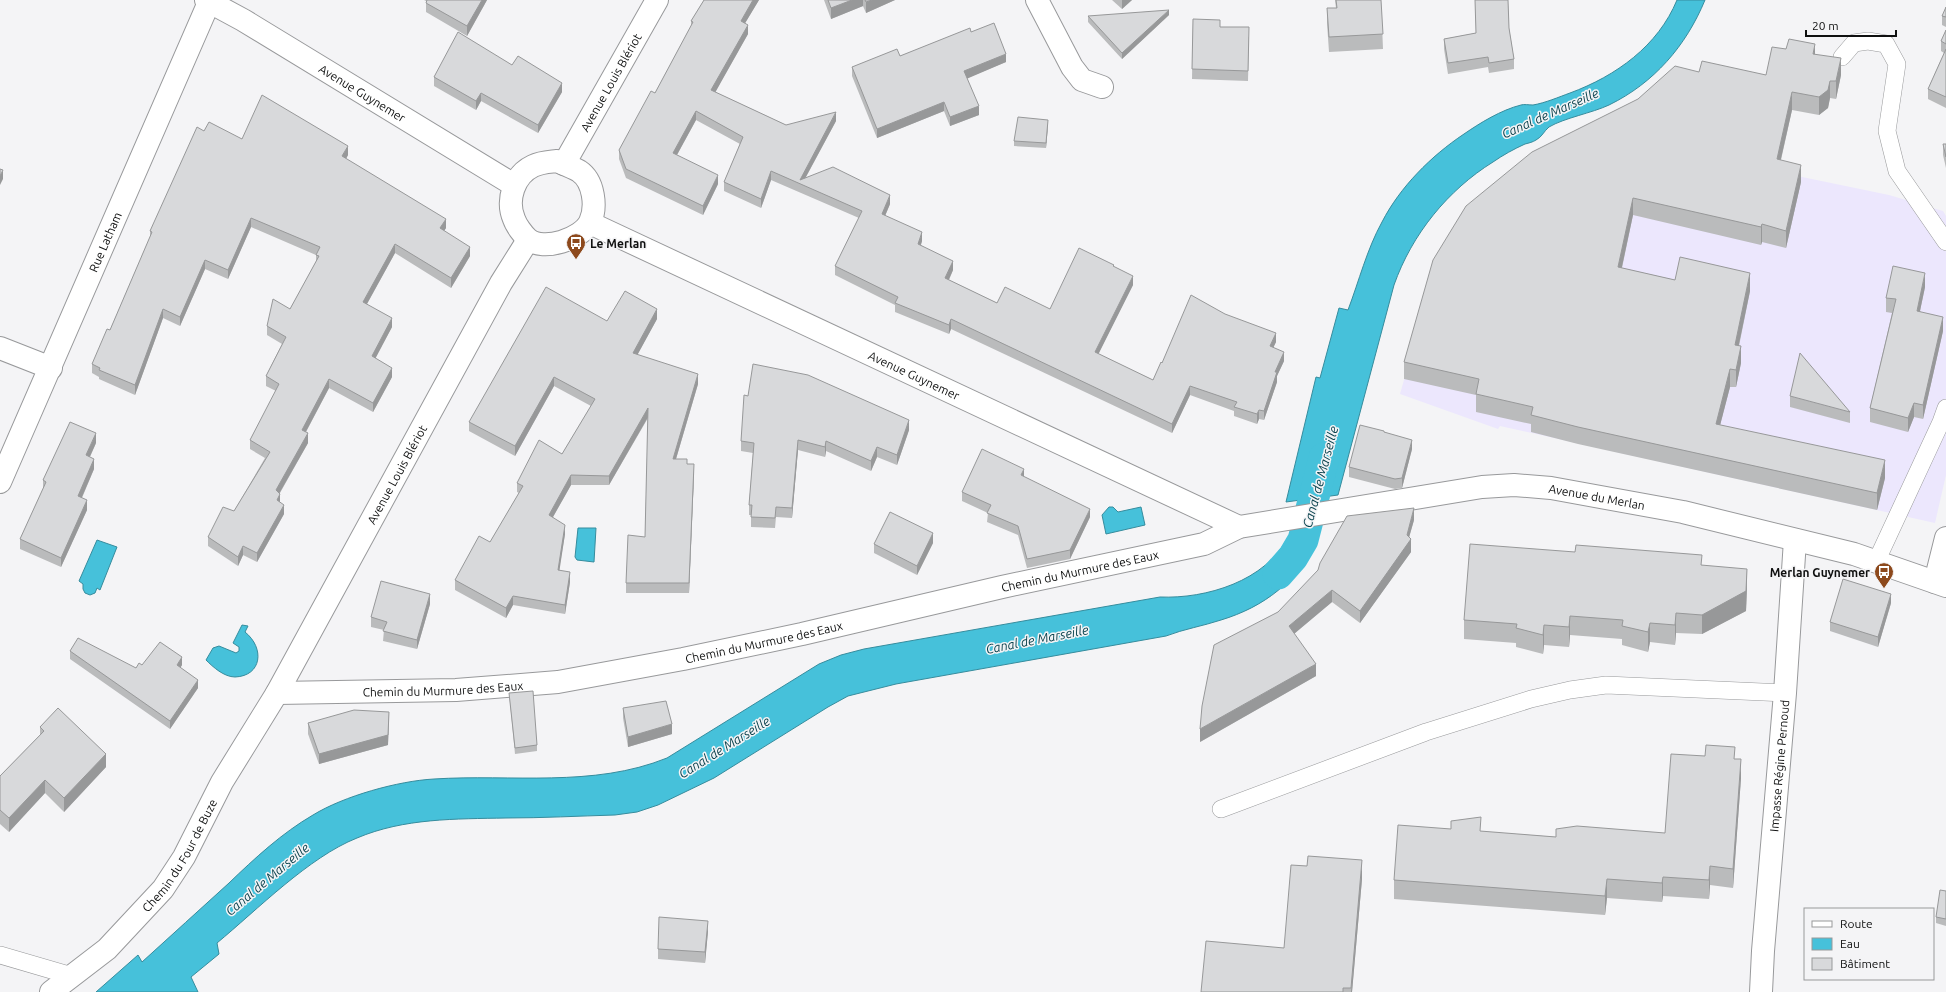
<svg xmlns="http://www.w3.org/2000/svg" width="1946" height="992" font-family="Ubuntu,sans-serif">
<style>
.industrial{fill:#ece7fd}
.water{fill:#46c1da;stroke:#368c9d}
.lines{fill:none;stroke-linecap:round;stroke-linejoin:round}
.canal{stroke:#46c1da;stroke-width:31}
.service-casing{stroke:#98999b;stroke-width:18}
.minor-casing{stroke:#98999b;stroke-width:24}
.service{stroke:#fff;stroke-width:17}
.minor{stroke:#fff;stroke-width:22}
.wall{fill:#babbbc}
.shaded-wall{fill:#979899}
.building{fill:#d8d9db;stroke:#979899}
.labels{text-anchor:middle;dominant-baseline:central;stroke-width:3;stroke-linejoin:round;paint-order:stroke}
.street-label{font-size:12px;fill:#0f1010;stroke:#f4f4f6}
.poi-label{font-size:12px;font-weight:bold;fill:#0f1010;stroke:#f4f4f6;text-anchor:start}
.water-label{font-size:13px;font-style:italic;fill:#0b434e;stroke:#f4f4f6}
</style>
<rect width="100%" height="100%" fill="#f4f4f6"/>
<polygon class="industrial" points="1778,172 1889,195 1943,211 1946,216 1946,475 1935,523 1500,426 1498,429 1400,394 1433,278 1466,224"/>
<g class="water">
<path d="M 1677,0 L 1705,0 C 1686,46 1654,83 1609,105 C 1592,113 1564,118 1549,127 C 1544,131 1542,137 1536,140 C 1533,142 1529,143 1525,144 C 1514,149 1503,155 1493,162 C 1448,190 1412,234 1394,285 L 1338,495 L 1286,502 L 1316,377 L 1320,378 L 1339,308 L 1348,310 C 1359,281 1367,249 1382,222 C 1400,187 1431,156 1464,134 C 1480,123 1501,110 1521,105 C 1524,104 1529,105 1533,105 C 1545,103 1559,97 1570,93 C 1616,76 1658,46 1677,0 Z"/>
<polygon points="1109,507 1113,507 1118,512 1141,507 1145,525 1106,534 1102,515"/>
<polygon points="578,528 596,528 594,562 577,560 575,557"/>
<path d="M 1288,537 L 1317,540 C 1298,581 1264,607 1221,620 C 1203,626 1184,629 1166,636 L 896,684 L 848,696 L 828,707 L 714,778 L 658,805 L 637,812 L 615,815 C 579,816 542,818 506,818 C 456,819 404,818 357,838 C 309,857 257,910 217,943 L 219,954 L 191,977 L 198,992 L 96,992 L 138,955 L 142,962 C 171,936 200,909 229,883 C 255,858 282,833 313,815 C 344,796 398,781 434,779 C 511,774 593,788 667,758 L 819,664 L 841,655 L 864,649 L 1160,597 C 1206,599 1266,581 1288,537 Z"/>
<polygon points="97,540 117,547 100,590 97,588 95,593 90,595 85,593 83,589 83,584 79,581"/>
<path d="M 242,625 L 248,626 L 245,632 C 265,648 262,676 235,677 C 224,677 213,667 206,660 L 213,648 L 219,646 L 236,653 L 239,651 L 239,647 L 233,643 Z"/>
</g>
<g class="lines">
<polyline class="canal" points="1278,574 1293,557 1303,540 1324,458"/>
<defs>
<g id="service">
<polyline points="1842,57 1854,43 1868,41 1886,44 1897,64 1887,131 1897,171 1946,242"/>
<polyline points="1876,562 1941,422 1946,408"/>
<polyline points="1221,809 1426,732 1531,699 1570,690 1606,685 1785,693"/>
<polyline points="0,955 72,976"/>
</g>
<g id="minor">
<path id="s1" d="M 206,0 L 243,20 L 514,185"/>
<polyline points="1037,0 1072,67 1082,80 1102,87"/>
<path d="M 557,161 C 564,164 572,167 579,171 C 594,181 597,207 590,222 C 582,239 543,252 528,239 C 523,235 516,225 514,219 C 506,200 514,175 533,166 C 541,162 548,162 557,161 Z"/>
<path id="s2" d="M 564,164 L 657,0"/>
<path id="s3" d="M 590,223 L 1239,527"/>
<polyline points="0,348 51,368"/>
<path id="s4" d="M 0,482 L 210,0"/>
<polyline points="1935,582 1946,538"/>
<path id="s5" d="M 277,693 L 456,690 L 558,682 L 683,659 L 802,634 L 1002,587 L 1204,544 L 1239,527 L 1482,487 L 1514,485 L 1551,488 L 1683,512 L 1854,554 L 1946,586"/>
<path id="s6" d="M 51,992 L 107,949 L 163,889 L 184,857 L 222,782 L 277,693 L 501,283 L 528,240"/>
<path id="s7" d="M 1761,992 L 1763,951 L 1785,693 L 1795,540"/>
</g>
</defs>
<use href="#service" class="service-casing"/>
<use href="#minor" class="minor-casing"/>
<use href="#service" class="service"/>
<use href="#minor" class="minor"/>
</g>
<g class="wall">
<polygon points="424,0 487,0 467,36 426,12 426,1"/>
<polygon points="704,0 759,0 745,23 748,34 715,92 786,125 836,121 806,177 890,204 885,216 922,241 921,245 953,270 949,280 997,303 1050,309 1114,267 1133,285 1098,354 1153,380 1162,363 1276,342 1273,347 1284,361 1277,376 1277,382 1264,420 1259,419 1257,424 1234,416 1234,411 1190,395 1172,433 951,329 949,334 895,312 895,305 835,275 835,266 859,218 771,180 761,208 724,191 724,182 740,144 696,120 677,155 718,184 703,215 626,178 619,159 619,150 655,93 691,26 691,21"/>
<polygon points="824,0 895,0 866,13 863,6 831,19"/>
<polygon points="1112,0 1132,0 1122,9"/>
<polygon points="1335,0 1381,0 1383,49 1329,52 1327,23 1327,8 1336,8"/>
<polygon points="1475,0 1508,0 1509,28 1514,59 1514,69 1489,73 1488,67 1448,74 1444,49 1444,39 1476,33"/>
<polygon points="1946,7 1946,27 1942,25 1942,16"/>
<polygon points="1169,15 1122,59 1088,22 1088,16"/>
<polygon points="1193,19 1220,27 1249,37 1248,81 1192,79"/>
<polygon points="1946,30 1946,108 1928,99 1928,89 1944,53 1941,51 1941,41"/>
<polygon points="971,32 1006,62 967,78 979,115 950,126 944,111 877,138 852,76 852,67 900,56"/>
<polygon points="1815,54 1841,75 1836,99 1830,98 1828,108 1819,115 1792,110 1781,160 1801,182 1786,248 1762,242 1761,245 1633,215 1622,268 1675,280 1750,291 1739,346 1741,363 1736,387 1730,387 1720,425 1885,478 1877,510 1578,444 1531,432 1531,424 1476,412 1476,395 1404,379 1404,362 1699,72 1766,75"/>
<polygon points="512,65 562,92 538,133 481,101 476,110 434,86 434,77"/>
<polygon points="1048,125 1046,148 1014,146 1014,141"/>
<polygon points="204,131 242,139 348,155 346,159 446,228 444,231 470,256 451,288 395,253 367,304 392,327 375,358 392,377 373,412 329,388 306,432 308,443 280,493 280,502 284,514 257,562 243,555 238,566 208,546 208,537 234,511 265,458 250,449 250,440 276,391 266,386 266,376 282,344 267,335 267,326 290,309 316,262 316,255 251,227 228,279 205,269 180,326 163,318 135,395 99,379 99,377 92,373 92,364 110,330 150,237 150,231"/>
<polygon points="1943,144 1946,144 1946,168 1943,155"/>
<polygon points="1925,287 1920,311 1943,331 1923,419 1914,417 1908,432 1870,422 1870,408 1892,313 1886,312 1886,298"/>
<polygon points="657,319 637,355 698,384 676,459 687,464 694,474 689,593 626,593 626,583 645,537 648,418 609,485 571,485 553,517 565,534 559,570 570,582 565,614 513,605 506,618 455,590 455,580 490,542 519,493 517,492 517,483 562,454 591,406 554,386 515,456 469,431 469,422 607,321"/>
<polygon points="748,396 909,430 897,465 877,457 871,471 826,451 825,457 798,450 792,518 776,517 775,528 751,527 751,515 749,515 749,505 753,453 741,451 741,441"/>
<polygon points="1790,396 1850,412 1850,423 1790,407"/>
<polygon points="1384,432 1412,449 1402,488 1395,489 1349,477 1349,467"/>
<polygon points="96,443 90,457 94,469 82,498 87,510 61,567 20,549 20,539 43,489 43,480"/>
<polygon points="1024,477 1090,517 1070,559 1027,568 1018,535 987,522 988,513 962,501 962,492"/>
<polygon points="1414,520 1409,538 1411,552 1360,623 1332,602 1294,634 1316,676 1200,742 1278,612"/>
<polygon points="933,543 917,575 874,553 874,544"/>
<polygon points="1702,565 1747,588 1746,611 1702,634 1676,633 1675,645 1650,642 1648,652 1622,645 1622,639 1570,635 1569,647 1544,645 1543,654 1516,647 1516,643 1464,639 1464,620"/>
<polygon points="1891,603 1878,647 1830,631 1830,622"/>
<polygon points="430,604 417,649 383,641 384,630 371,627 371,617"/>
<polygon points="70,651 136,668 142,665 182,665 180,668 198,688 170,729 70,659"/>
<polygon points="509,693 537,745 537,751 515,754"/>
<polygon points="623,708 672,734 628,747 623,718"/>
<polygon points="308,723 389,723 388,745 319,764 308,734"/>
<polygon points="40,727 106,767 64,812 45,793 9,832 0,824 0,776 40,735"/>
<polygon points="1735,759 1741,778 1733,888 1710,885 1709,899 1663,896 1662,902 1607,898 1605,915 1394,899 1394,880 1451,829 1556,837 1665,833"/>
<polygon points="1362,879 1352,992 1201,992 1284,948"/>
<polygon points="1946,891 1946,926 1936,923 1936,917"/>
<polygon points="708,931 705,963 658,959 658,949"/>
</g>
<g class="shaded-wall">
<polygon points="482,0 487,0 467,36 467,26"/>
<polygon points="753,0 759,0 741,30 741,21"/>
<polygon points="852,0 863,0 863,6 831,19 831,8"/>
<polygon points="872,0 895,0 866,13 866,2"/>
<polygon points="1122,0 1132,0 1122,9"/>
<polygon points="1169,10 1169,15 1122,59 1122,53"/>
<polygon points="748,25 748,34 711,100 711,90"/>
<polygon points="1815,44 1815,61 1813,54"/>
<polygon points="1006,54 1006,62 964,80 964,71"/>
<polygon points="1841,58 1841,75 1836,99 1836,81"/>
<polygon points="1830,81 1830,98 1828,108 1819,115 1819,97"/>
<polygon points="562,83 562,92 538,133 538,125"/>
<polygon points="1792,92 1792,110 1777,176 1777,159"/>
<polygon points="481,93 481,101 476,110 476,101"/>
<polygon points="944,102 944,111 877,138 877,129"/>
<polygon points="979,106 979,115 950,126 950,117"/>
<polygon points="696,111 696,120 673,162 673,153"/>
<polygon points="836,112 836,121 802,184 800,180"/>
<polygon points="1048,120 1048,125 1046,148 1046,143"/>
<polygon points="348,146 348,155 342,166 342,156"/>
<polygon points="1801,165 1801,182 1786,248 1786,231"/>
<polygon points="3,170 3,179 0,185 0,176"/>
<polygon points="771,171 771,180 761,208 761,199"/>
<polygon points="718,175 718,184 703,215 703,206"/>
<polygon points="890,195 890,204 882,223 882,214"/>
<polygon points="1633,198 1633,215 1618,285 1618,267"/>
<polygon points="251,218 251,227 228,279 228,270"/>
<polygon points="446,219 446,228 440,237 440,228"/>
<polygon points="1762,224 1762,242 1761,245 1761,227"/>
<polygon points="922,232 922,241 918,253 918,244"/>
<polygon points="395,244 395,253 363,311 363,302"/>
<polygon points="470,247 470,256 451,288 451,278"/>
<polygon points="205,260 205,269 180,326 180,317"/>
<polygon points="953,261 953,270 945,288 945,278"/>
<polygon points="1750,273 1750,291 1735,363 1735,345"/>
<polygon points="1925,273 1925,287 1917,325 1917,311"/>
<polygon points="1133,276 1133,285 1095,361 1095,352"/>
<polygon points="163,309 163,318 135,395 135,385"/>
<polygon points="657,309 657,319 633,363 633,353"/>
<polygon points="1943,317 1943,331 1923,419 1923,405"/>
<polygon points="392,318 392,327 372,365 372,356"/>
<polygon points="951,319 951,329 949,334 949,325"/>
<polygon points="1276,333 1276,342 1270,355 1270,346"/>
<polygon points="1741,346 1741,363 1736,387 1736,370"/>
<polygon points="1284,352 1284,361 1277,376 1277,382 1264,420 1264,411 1275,372"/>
<polygon points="392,368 392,377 373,412 373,403"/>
<polygon points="1730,369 1730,387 1716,441 1716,424"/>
<polygon points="698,374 698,384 673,469 673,459"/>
<polygon points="554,377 554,386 515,456 515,446"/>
<polygon points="329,379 329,388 302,439 302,430"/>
<polygon points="1190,386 1190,395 1172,433 1172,424"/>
<polygon points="1914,403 1914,417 1908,432 1908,418"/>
<polygon points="648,408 648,417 609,485 609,476"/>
<polygon points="1259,410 1259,419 1257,424 1257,414"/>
<polygon points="909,420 909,430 897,465 897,455"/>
<polygon points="96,433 96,443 86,465 86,455"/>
<polygon points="308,433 308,443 276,499 276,490"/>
<polygon points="798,440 798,450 792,518 792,508"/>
<polygon points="1412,440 1412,449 1402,488 1402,478"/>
<polygon points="826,441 826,451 825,457 825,447"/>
<polygon points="877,447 877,457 871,471 871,461"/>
<polygon points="94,459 94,469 78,506 78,496"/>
<polygon points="1885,460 1885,478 1877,510 1877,493"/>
<polygon points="694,464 694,474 689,593 689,583"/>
<polygon points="1024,469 1024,478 1021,475"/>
<polygon points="571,475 571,485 549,524 549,515"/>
<polygon points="280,494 280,503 277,500"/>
<polygon points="87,500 87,510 61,567 61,558"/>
<polygon points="284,505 284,514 257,562 257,553"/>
<polygon points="1414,508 1414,520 1407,544 1411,539 1411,552 1360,623 1360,611 1407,535"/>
<polygon points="1090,509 1090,517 1070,559 1070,550"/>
<polygon points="565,525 565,534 558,580 558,570"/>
<polygon points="933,533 933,543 917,575 917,566"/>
<polygon points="243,546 243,555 238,566 238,557"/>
<polygon points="1747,569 1747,588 1746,611 1702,634 1702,615"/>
<polygon points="570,572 570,582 565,614 565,605"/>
<polygon points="1332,590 1332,602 1289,638 1289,626"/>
<polygon points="430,594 430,604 417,649 417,640"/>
<polygon points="1891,594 1891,603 1878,647 1878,637"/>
<polygon points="513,596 513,605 506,618 506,608"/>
<polygon points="1676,613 1676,633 1675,645 1675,625"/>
<polygon points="1570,616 1570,635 1569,647 1569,627"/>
<polygon points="1650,623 1650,642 1648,652 1648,632"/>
<polygon points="1544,625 1544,645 1543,654 1543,635"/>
<polygon points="182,657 182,665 177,673 177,665"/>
<polygon points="1316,664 1316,676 1200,742 1200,729"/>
<polygon points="198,680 198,688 170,729 170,721"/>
<polygon points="389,712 388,745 319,764 319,754"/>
<polygon points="672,724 672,734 628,747 628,737"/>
<polygon points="106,754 106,767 64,812 64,798"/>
<polygon points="1741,759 1741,778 1733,888 1733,869"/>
<polygon points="45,780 45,793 9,832 9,818"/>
<polygon points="1362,860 1362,879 1352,992 1351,992"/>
<polygon points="1710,866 1710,885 1709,899 1709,880"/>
<polygon points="1663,877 1663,896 1662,902 1662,883"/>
<polygon points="1607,879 1607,898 1605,915 1605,896"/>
<polygon points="708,921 708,931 705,963 705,952"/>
</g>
<g class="building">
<polygon points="427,0 482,0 467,26 426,3"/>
<polygon points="704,0 753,0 741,21 748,25 711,90 786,125 836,112 800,180 833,167 890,195 882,214 922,232 918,244 953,261 945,278 997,303 1005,287 1050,309 1079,248 1114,265 1113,266 1133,276 1095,352 1153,380 1161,362 1162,363 1191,295 1225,314 1276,333 1270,346 1284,352 1275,372 1277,372 1264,411 1259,410 1257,414 1234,407 1237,402 1190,386 1172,424 951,319 949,325 895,303 898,297 835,266 862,211 771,171 761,199 724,182 743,137 696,111 673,153 718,175 703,206 626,169 619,150 651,91 655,93 693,22 691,21"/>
<polygon points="828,0 852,0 831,8"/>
<polygon points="865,0 872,0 866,2"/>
<polygon points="1336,0 1381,0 1383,34 1329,37 1327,8 1337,8"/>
<polygon points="1475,0 1508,0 1509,28 1514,59 1489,63 1488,57 1448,63 1444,39 1476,33"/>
<polygon points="1946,7 1946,17 1942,16"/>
<polygon points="1169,10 1122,53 1088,16"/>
<polygon points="1193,19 1220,20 1220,27 1249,27 1248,71 1192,69"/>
<polygon points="994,23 1006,54 964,71 979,106 950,117 944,102 877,129 852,67 897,49 900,56 970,28 971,32"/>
<polygon points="1946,30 1946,44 1941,41"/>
<polygon points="458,32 512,65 518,56 562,83 538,125 481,93 476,101 434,77"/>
<polygon points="1789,39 1815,44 1813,54 1841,58 1836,81 1830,81 1828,90 1819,97 1792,92 1777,159 1801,165 1786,231 1762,224 1761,227 1633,198 1618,267 1675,280 1680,257 1750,273 1735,345 1741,346 1736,370 1730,369 1716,424 1885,460 1877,493 1578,427 1531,415 1533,407 1476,394 1479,379 1404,362 1433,260 1466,206 1532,152 1638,99 1675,66 1699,72 1702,61 1766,75 1772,47 1786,49"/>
<polygon points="1946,49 1946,97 1928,89"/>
<polygon points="262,95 348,146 342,156 446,219 440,228 470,247 451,278 395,244 363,302 392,318 372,356 392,368 373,403 329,379 302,430 308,433 276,490 280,494 277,500 284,505 257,553 243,546 238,557 208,537 223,507 234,511 270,452 250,440 279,384 266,376 286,337 267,326 273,299 290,309 319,256 316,255 320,247 251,218 228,270 205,260 180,317 163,309 135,385 99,370 100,368 92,364 107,329 110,330 152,232 150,231 197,127 204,131 209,122 242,139"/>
<polygon points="1018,117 1048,120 1046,143 1014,141"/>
<polygon points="1943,144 1946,144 1946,157"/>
<polygon points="0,169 3,170 0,176"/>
<polygon points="1893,266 1925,273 1917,311 1943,317 1923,405 1914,403 1908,418 1870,408 1896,299 1886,298"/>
<polygon points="546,287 607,321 625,291 657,309 633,353 698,374 673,459 687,459 687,464 694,464 689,583 626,583 628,535 645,537 648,408 609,476 571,475 549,515 565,525 558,570 570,572 565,605 513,596 506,608 455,580 479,536 490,542 523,486 517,483 539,440 562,454 595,399 554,377 515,446 469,422"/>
<polygon points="1800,353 1850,412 1790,396"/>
<polygon points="753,364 808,375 909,420 897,455 877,447 871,461 826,441 825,447 798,440 792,508 776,507 775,518 751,517 752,505 749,505 754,443 741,441 744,395 748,396"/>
<polygon points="70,422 96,433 86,455 94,459 78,496 87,500 61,558 20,539 46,482 43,480"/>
<polygon points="1360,425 1384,431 1384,432 1412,440 1402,478 1395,479 1349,467"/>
<polygon points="982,449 1024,469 1021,475 1090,509 1070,550 1027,559 1018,526 987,513 991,505 962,492"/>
<polygon points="1414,508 1407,535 1411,539 1360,611 1332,590 1289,626 1316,664 1200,729 1202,706 1214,645 1278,612 1318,570 1320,563 1347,516"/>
<polygon points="890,512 933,533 917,566 874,544"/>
<polygon points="1470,544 1575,552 1576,545 1702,555 1701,565 1747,569 1746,591 1702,615 1676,613 1675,625 1650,623 1648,632 1622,626 1623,620 1570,616 1569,627 1544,625 1543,635 1516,628 1517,624 1464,620"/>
<polygon points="1843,579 1891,594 1878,637 1830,622"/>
<polygon points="381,581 430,594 417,640 383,631 387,622 371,617"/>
<polygon points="78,638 136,668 139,663 142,665 160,642 182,657 177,665 198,680 170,721 70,651"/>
<polygon points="533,691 537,745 515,748 509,693"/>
<polygon points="666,701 672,724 628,737 623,708"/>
<polygon points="58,708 106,754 64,798 45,780 9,818 0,810 0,776 44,731 40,727"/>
<polygon points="354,710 389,712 388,735 319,754 308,723"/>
<polygon points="1706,745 1735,747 1734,759 1741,759 1733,869 1710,866 1709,880 1663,877 1662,883 1607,879 1605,896 1394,880 1398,825 1451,829 1451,821 1481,817 1480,831 1556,837 1556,829 1577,826 1665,833 1671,754 1705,756"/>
<polygon points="1308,856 1362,860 1351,988 1343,988 1343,992 1201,992 1206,941 1284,948 1291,865 1307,866"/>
<polygon points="1940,890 1946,891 1946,919 1936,917"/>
<polygon points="659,917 708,921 705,952 658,949"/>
</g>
<defs>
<symbol id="bus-pin" viewBox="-11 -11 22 30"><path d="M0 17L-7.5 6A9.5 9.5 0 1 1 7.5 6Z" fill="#8d491c" stroke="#f4f4f6"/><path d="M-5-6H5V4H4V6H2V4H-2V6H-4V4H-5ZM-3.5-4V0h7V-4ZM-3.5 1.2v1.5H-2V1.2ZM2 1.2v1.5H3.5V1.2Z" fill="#fff"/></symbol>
</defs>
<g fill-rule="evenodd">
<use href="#bus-pin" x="565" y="232" width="22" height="30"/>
<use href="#bus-pin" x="1873" y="561" width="22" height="30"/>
</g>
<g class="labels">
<g class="street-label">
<text stroke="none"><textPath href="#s2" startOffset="94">Avenue Louis Blériot</textPath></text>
<text stroke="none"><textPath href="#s1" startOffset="182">Avenue Guynemer</textPath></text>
<text stroke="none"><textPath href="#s4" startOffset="262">Rue Latham</textPath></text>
<text stroke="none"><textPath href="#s3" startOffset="358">Avenue Guynemer</textPath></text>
<text stroke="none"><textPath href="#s6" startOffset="629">Avenue Louis Blériot</textPath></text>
<text stroke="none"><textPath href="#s5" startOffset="1343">Avenue du Merlan</textPath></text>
<text stroke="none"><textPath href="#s5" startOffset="815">Chemin du Murmure des Eaux</textPath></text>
<text stroke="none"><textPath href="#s5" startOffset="491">Chemin du Murmure des Eaux</textPath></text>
<text stroke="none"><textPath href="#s5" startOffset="166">Chemin du Murmure des Eaux</textPath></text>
<text stroke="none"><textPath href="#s7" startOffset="227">Impasse Régine Pernoud</textPath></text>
<text stroke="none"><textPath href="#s6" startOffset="190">Chemin du Four de Buze</textPath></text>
</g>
<g class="poi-label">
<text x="590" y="243">Le Merlan</text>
<text x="1870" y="572" text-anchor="end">Merlan Guynemer</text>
</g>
<g class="water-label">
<text transform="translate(1550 113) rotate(-24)">Canal de Marseille</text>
<text transform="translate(1320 477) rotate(-75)">Canal de Marseille</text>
<text transform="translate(1037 639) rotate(-11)">Canal de Marseille</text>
<text transform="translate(724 747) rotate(-32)">Canal de Marseille</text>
<text transform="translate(267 879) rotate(-40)">Canal de Marseille</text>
</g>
</g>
<rect x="1804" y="908" width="130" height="72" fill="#f4f4f6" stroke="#98999a"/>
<rect x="1812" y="921" width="20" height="6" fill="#ffffff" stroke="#98999a"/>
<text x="1840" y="928" font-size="12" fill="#0f1010">Route</text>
<rect x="1812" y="938" width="20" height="12" fill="#46c1da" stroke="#98999a"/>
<text x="1840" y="948" font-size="12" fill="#0f1010">Eau</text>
<rect x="1812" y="958" width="20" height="12" fill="#d8d9db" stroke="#98999a"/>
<text x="1840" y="968" font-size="12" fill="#0f1010">Bâtiment</text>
<path d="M1806 30v6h90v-6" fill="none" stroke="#0f1010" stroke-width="2"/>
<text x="1812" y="30" font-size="12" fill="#0f1010" stroke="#f4f4f6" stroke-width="3" paint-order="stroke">20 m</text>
</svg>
